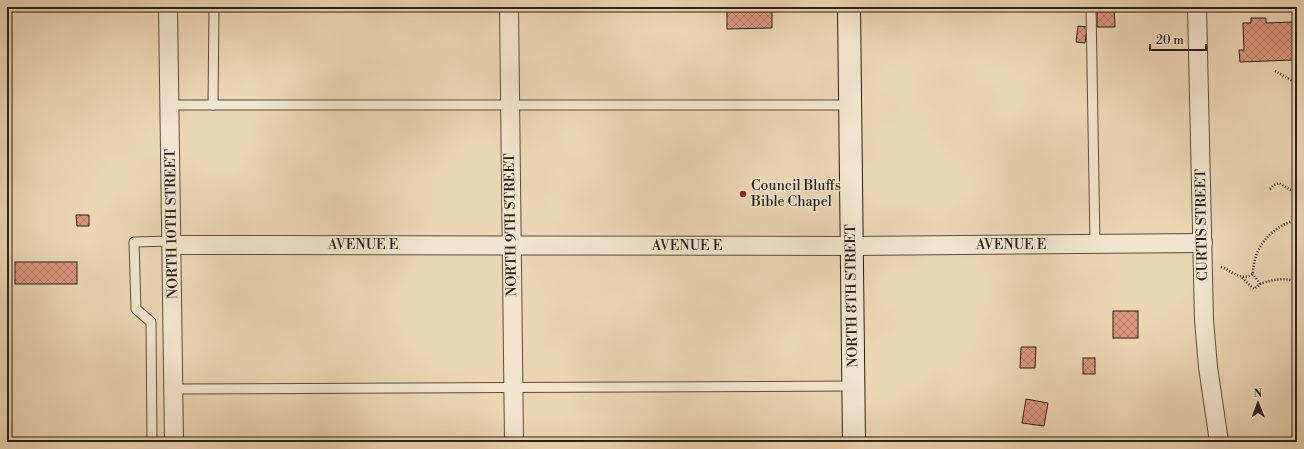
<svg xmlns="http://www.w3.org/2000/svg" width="1304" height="449" font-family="'Libre Bodoni',serif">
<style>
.building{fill:url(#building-cross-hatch);stroke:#2b1f18}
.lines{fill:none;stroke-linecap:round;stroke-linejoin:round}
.service-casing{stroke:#5b4d3f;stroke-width:11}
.minor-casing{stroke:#5b4d3f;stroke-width:20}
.secondary-casing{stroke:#2b1f18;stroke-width:24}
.path{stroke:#2b1f18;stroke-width:2.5;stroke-dasharray:1 2;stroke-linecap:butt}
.service{stroke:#f2e4ce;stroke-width:9}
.minor{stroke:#f2e4ce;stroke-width:18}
.secondary{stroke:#f2e4ce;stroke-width:22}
.poi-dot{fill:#8f2418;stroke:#f2e4ce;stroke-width:1.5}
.labels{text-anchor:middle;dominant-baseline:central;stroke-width:3;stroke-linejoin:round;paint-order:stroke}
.poi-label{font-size:14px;fill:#2b1f18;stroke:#f2e4ce;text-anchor:start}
.street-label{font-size:14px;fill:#2b1f18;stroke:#f2e4ce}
</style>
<defs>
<pattern id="building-cross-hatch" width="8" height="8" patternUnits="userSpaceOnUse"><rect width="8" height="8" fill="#dd967e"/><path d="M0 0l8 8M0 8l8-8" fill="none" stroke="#b37a66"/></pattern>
</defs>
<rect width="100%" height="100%" fill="#ebd6b4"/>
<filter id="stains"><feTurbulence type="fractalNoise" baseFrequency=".005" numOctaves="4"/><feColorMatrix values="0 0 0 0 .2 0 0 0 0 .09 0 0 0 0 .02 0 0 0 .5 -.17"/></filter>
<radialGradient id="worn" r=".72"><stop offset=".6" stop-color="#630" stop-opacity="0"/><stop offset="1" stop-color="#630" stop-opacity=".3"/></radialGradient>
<g class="building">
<polygon points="727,7 772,7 772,28 727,29"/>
<polygon points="1114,8 1115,27 1097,27 1097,9"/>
<polygon points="1251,18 1266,18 1266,23 1293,22 1293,60 1240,62 1239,50 1244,50 1243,23 1251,23"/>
<polygon points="1078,26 1087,27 1085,43 1076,42"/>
<polygon points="76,215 89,215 89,226 77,226"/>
<rect x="15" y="262" width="62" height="22"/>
<rect x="1113" y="311" width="25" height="27"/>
<polygon points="1021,347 1036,347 1035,368 1020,368"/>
<rect x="1083" y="358" width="12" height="16"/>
<polygon points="1026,399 1048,403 1044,426 1022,423"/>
</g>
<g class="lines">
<defs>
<g id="service">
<polyline points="1091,7 1095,244"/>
<polyline points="170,105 850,105"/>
<polyline points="213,105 214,7"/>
<polyline points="174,389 854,386"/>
<polyline points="152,442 151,322 136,309 134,242 172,241"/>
</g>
<g id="minor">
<polyline points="168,7 174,442"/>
<polyline points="509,7 514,442"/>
<polyline points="1197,7 1204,320 1208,367 1219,442"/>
<polyline points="172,245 852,246 1203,243"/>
</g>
<polyline id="secondary" points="849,7 854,442"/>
</defs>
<use href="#service" class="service-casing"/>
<use href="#minor" class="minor-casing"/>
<use href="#secondary" class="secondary-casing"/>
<g class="path">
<polyline points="1275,71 1291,80 1297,81"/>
<polyline points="1270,189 1274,185 1279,183 1294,192 1297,193"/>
<path d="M 1221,267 C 1233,271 1241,282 1253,274 C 1253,248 1271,226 1297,220"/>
<polyline points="1242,278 1254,289 1260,284 1253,274"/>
<path d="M 1260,284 C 1271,280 1287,276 1297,283"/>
</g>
<use href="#service" class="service"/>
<use href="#minor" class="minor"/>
<use href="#secondary" class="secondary"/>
</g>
<circle class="poi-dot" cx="743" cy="194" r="4"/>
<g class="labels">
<g class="poi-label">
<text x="751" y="186">Council Bluffs<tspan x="751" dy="16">Bible Chapel</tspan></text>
</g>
<g class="street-label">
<text transform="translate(172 224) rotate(-91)">NORTH 10TH STREET</text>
<text transform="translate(511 225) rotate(-91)">NORTH 9TH STREET</text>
<text transform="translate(1202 225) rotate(-91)">CURTIS STREET</text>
<text x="363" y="245">AVENUE E</text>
<text x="1011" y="245">AVENUE E</text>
<text x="687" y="246">AVENUE E</text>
<text transform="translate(852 296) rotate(-91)">NORTH 8TH STREET</text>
</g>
</g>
<rect width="1304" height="449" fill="none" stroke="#ebd6b4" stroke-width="24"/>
<rect x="8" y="8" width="1288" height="433" fill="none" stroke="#2b1f18" stroke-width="2"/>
<rect x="12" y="12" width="1280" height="425" fill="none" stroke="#2b1f18"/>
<g transform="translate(1258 403) rotate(359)" stroke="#f2e4ce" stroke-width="3" paint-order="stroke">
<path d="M0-3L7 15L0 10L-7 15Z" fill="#2b1f18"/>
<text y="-6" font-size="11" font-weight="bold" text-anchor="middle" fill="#2b1f18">N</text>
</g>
<path d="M1150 44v6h56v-6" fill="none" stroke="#2b1f18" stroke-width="2"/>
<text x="1156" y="44" font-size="12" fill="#2b1f18" stroke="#f2e4ce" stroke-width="3" paint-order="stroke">20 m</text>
<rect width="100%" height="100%" filter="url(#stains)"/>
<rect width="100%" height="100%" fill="url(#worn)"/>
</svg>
